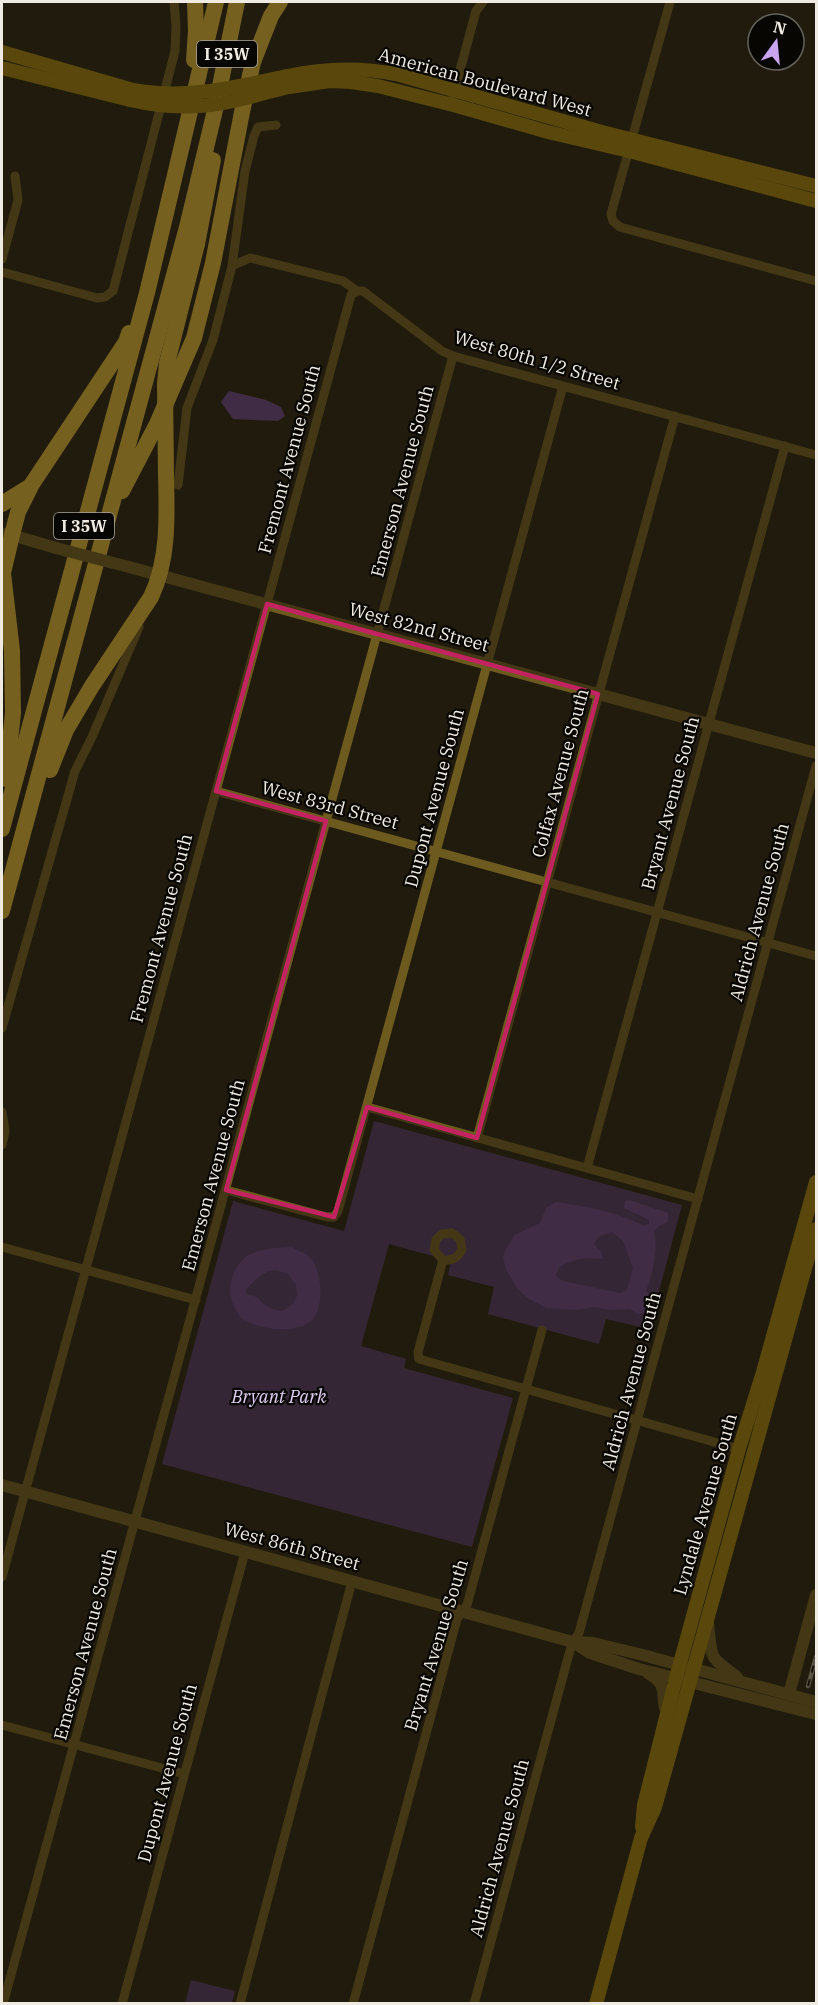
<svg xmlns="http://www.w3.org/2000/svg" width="818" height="2005" font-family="'IBM Plex Serif',serif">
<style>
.green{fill:#4e3468}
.water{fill:#664189;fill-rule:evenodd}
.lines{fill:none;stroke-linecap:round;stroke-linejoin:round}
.minor{stroke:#6d5a1f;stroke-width:9}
.tertiary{stroke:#6d5a1f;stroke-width:12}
.secondary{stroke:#9d7d09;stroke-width:14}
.motorway{stroke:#dbb437;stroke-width:16}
.rail-casing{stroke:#9f9a8f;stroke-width:4.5}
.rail{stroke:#080602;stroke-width:2;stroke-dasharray:7;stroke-linecap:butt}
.tertiary-bridge{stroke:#6d5a1f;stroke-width:12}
.secondary-bridge{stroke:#9d7d09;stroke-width:14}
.motorway-bridge{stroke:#dbb437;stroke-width:16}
.marked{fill:none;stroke:#c42362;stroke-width:4.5;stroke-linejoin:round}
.labels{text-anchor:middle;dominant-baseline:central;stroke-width:4.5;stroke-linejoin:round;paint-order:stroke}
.shield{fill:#080602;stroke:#aaa69f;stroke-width:1.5}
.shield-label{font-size:16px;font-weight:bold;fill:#efebe2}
.street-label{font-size:18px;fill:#efebe2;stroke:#080602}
.park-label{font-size:18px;font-style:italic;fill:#e1cef7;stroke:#080602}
</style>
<rect width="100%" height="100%" fill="#201b0c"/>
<g class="green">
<polygon points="374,1121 682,1205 649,1329 606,1319 599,1344 488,1314 494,1287 448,1275 451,1261 389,1244 361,1346 406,1359 404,1368 513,1398 472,1547 162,1464 233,1201 344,1231"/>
<polygon points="191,1980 235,1991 232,2003 185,2003"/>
</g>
<g class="water">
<polygon points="229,391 266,400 281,407 285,416 278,421 233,419 221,402"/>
<path d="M 629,1200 L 668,1213 L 668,1222 L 657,1227 L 654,1233 C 659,1249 652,1275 646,1291 L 652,1297 L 647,1313 L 637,1314 L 630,1309 L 610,1310 L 593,1307 L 577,1310 L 547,1308 L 527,1298 L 516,1287 L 506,1269 L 503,1258 L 505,1250 L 515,1235 L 540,1223 L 546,1208 L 556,1202 C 587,1207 616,1211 644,1226 L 649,1224 L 649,1220 L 624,1208 L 625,1201 ZM 612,1232 L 623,1241 L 633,1268 L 627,1290 L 620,1293 L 563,1281 L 556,1276 L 559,1267 C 577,1258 584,1257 603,1259 L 601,1252 L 594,1244 L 598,1237 Z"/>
<path d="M 292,1247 C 298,1251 308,1254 312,1260 C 322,1273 325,1309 311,1321 C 296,1334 261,1330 244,1320 C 240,1318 239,1314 236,1310 C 225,1292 230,1269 247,1256 C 259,1248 278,1248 292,1247 ZM 275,1270 L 288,1274 L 296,1285 L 297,1296 L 293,1304 L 282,1311 L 272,1309 L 262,1303 L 257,1297 L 246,1294 L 246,1290 C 255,1280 261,1272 275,1270 Z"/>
</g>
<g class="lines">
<g class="minor">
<polyline points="670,2 611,214 613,221 620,227 816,281"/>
<polyline points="453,96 476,11 483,2"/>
<polyline points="2,259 18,200 15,176"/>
<polyline points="232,266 250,258 343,281 357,291 363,291 442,351 453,356 816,455"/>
<polyline points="2,272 97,298 105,297 113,291 175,51 176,26 174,2"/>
<polyline points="178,485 187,408 213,340 232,266 245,171 254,136 258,127 276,125"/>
<polyline points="216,791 816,956"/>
<polyline points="2,1028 75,771 92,737 139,627"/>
<polyline points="367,1107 698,1199"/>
<polyline points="2,1112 5,1131 2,1145"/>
<polyline points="477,1138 675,416"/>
<polyline points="587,1168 785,446"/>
<polyline points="226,1190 327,1217 334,1217 338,1211 563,386"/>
<polyline points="2,1247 196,1300"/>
<path d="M 443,1260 L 434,1250 L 436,1240 L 442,1234 L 452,1233 L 460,1239 L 462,1249 C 458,1258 452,1261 443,1260 L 418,1352 L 419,1359 L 739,1449"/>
<polyline points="2,1577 351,295 357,291"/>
<polyline points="2,1725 184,1774"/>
<polyline points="3,2004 453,356"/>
<polyline points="122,2004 245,1552"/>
<polyline points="240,2004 352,1581"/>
<polyline points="353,2004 457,1619 467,1605 542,1330"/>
<polyline points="474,2004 569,1654 573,1642 579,1633 816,766"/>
</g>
<g class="tertiary">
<polyline points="2,534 12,535 56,548"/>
<polyline points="129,567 816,753"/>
<polyline points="2,1485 573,1642 593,1643 643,1655 816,1702"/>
<path d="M 708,1623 C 712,1659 708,1656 737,1677"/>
<polyline points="576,1644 590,1653 639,1669 816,1714"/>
<path d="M 648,1673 C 668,1685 661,1690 665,1708"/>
<polyline points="789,1694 816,1595"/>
</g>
<g class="secondary">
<polyline points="2,52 133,90"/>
<polyline points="2,68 130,100"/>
<path d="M 287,76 C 324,68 359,67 396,74 L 602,132 L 816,186"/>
<polyline points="289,87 330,81 351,82 378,86 457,106 548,132 629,151 816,201"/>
<polyline points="642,1827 644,1805 676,1678 739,1449 763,1372 816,1182"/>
<polyline points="596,2004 641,1838 655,1807 816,1229"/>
</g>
<g class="motorway">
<polyline points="194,60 196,31 195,2"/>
<polyline points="197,244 213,160"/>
<polyline points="122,491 157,424 194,338 213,263 242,112 253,62 271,16 280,2"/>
<polyline points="2,504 29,487"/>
<path d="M 50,770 L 66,730 L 92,686 L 151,597 C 169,559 167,516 166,475"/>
<polyline points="6,779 13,713 12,651 3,573 12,535 18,512 32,484 126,342 129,333"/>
<polyline points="2,829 147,293 216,2"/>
<polyline points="2,911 187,227 216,106 237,2"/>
</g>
<defs>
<polyline id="rail" points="808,1686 816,1657"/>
</defs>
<use href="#rail" class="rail-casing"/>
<use href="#rail" class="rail"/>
<polyline class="tertiary-bridge" points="56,548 129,567"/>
<g class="secondary-bridge">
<path d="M 133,90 C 186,100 235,87 287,76"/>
<path d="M 130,100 C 152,105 174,108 196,106 C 227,105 259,94 289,87"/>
</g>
<polyline class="motorway-bridge" points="166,475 165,384 167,363 197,244"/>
</g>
<path d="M0 0H818V2005H0ZM 267,604 L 598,694 L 477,1138 L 367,1107 L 334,1217 L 226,1190 L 326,821 L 216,791 Z" fill="#201b0c" fill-opacity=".55" fill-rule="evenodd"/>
<path class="marked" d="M 267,604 L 598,694 L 477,1138 L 367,1107 L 334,1217 L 226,1190 L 326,821 L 216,791 Z"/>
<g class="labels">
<g class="shield">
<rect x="197" y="41" width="60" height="26" rx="4.5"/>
<rect x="54" y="513" width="60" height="26" rx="4.5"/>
</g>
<g class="shield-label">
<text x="227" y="54">I 35W</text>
<text x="84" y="526">I 35W</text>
</g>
<g class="street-label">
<text transform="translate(485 82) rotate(15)">American Boulevard West</text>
<text transform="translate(537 360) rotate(16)">West 80th 1/2 Street</text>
<text transform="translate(289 459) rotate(-75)">Fremont Avenue South</text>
<text transform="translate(402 481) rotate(-75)">Emerson Avenue South</text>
<text transform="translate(419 627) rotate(15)">West 82nd Street</text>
<text transform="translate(560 773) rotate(-75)">Colfax Avenue South</text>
<text transform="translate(434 798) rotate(-75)">Dupont Avenue South</text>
<text transform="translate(670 803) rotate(-75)">Bryant Avenue South</text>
<text transform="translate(330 805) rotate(15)">West 83rd Street</text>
<text transform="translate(759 912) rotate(-75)">Aldrich Avenue South</text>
<text transform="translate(161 928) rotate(-75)">Fremont Avenue South</text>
<text transform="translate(213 1175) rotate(-75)">Emerson Avenue South</text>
<text transform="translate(631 1381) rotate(-75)">Aldrich Avenue South</text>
<text transform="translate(705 1504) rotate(-74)">Lyndale Avenue South</text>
<text transform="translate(292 1546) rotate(15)">West 86th Street</text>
<text transform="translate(85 1644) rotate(-75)">Emerson Avenue South</text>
<text transform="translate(436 1645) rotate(-73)">Bryant Avenue South</text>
<text transform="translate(167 1773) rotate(-75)">Dupont Avenue South</text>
<text transform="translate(499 1848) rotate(-75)">Aldrich Avenue South</text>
</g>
<g class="park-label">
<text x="279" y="1396">Bryant Park</text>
</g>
</g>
<rect width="818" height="2005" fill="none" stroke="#efebe2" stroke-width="6"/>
<g transform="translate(776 42) rotate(15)"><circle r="28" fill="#080602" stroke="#64625c" stroke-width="1.5"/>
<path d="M0-4.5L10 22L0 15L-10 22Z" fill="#c8a5ee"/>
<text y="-9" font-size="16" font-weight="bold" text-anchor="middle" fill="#efebe2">N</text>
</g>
</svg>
